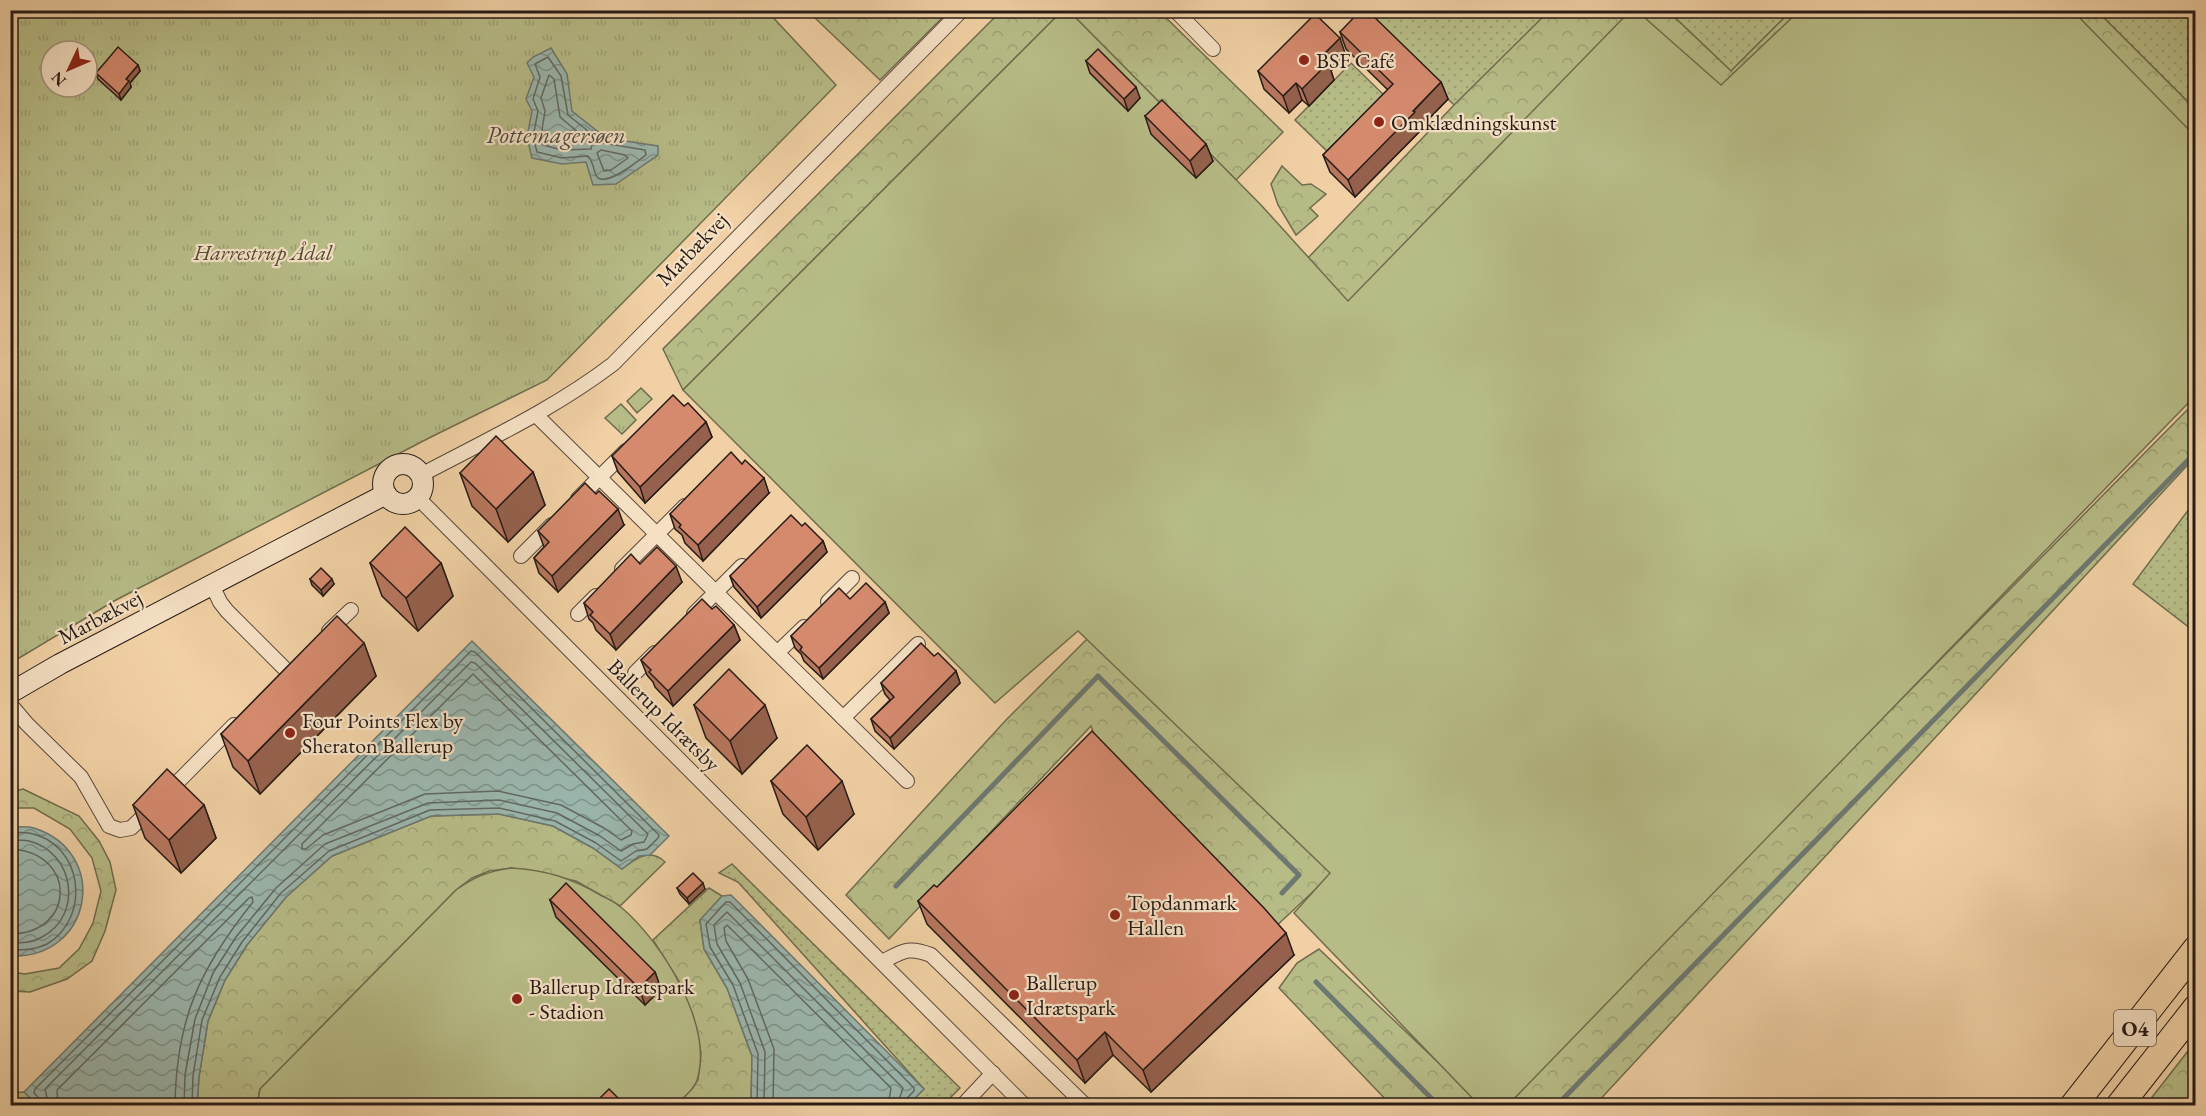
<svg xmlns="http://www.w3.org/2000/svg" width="2206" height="1116" font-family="'EB Garamond',serif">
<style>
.grass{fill:url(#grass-dots);stroke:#6f6c4e;stroke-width:1.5}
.forest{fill:url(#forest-crowns);stroke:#6f6c4e;stroke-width:1.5}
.park{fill:url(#park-tufts);stroke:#6f6c4e;stroke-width:1.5;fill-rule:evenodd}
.pitch{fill:#b7bc87;stroke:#6f6c4e;stroke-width:1.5}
.water{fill:url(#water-waves);stroke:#6d7871;stroke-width:1.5}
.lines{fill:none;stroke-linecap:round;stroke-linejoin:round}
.shore{stroke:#616862;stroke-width:1.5}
.stream{stroke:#6d7871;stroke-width:5}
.street-casing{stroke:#59483a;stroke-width:16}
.secondary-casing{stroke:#271b16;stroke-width:22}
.highway-casing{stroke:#271b16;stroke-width:28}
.street{stroke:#f5e0c4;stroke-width:14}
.secondary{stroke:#f5e0c4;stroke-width:20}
.highway{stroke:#f0d0a4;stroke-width:26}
.wall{fill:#b7775f;stroke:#271b16;stroke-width:1.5}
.shaded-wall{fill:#95614d;stroke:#271b16;stroke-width:1.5}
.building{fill:#d58a6e;stroke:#271b16;stroke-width:1.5}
.poi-dot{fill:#8f2418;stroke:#f5e0c4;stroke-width:2}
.labels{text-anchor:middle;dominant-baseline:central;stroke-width:4.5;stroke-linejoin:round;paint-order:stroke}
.shield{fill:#f5e0c4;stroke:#65564a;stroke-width:1.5}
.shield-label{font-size:21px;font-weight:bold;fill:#271b16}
.poi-label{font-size:22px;fill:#271b16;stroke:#f5e0c4;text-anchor:start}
.street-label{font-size:22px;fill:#271b16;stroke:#f5e0c4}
.park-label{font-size:22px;font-style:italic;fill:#524b38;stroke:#f5e0c4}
.water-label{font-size:24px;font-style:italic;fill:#4a4a43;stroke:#f5e0c4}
</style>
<defs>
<pattern id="grass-dots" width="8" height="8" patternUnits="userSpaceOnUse" patternTransform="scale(1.5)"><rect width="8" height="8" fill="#b7bc87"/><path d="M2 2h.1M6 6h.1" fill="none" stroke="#9da174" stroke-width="1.8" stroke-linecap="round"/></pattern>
<pattern id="forest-crowns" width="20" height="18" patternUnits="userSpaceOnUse" patternTransform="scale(1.5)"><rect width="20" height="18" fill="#b7bc87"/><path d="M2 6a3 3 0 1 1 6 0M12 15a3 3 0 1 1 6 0" fill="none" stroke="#9da174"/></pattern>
<pattern id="park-tufts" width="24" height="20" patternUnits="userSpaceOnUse" patternTransform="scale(1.5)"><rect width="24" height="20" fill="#b7bc87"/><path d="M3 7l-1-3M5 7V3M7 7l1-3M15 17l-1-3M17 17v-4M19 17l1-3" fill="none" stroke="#9da174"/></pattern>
<pattern id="water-waves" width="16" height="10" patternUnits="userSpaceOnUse" patternTransform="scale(1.5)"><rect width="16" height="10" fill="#9bb6ad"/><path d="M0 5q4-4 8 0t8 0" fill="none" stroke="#7e938c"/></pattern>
</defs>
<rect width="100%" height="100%" fill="#f0d0a4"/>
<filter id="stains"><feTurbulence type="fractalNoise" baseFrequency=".00333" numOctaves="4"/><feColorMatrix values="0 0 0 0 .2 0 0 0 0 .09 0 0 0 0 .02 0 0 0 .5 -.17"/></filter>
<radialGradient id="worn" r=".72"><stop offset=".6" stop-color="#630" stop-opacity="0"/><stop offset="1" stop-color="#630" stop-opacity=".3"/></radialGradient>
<g class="grass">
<polygon points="1355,11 1585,11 1469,119"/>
<polygon points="1668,11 1791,11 1731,71"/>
<polygon points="2097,11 2195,11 2195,109"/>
<polygon points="1351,63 1391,102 1335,159 1295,120"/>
<polygon points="2195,501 2195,632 2133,584"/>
<polygon points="732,864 960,1088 943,1105 908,1105 924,1089 738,882 719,873"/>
<polygon points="24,1092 38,1105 11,1105 11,1093"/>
</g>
<g class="forest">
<polygon points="1550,10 1668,11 1731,71 1791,11 1855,11 1318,334 1306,260 1454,105"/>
<polygon points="814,11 814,10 949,11 880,80 814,17"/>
<polygon points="1001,11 1062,11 683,390 663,349"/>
<polygon points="1069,11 1159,11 1283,132 1236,180"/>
<polygon points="2049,11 2097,11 2195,109 2195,156"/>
<polygon points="1282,166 1302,185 1311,184 1326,194 1310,208 1318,216 1296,235 1278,205 1271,184"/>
<polygon points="2195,402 2195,457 1595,1105 1499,1106"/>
<polygon points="1089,637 1335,871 1272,930 1100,753 1091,726 889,939 846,895 1006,720"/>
<polygon points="23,789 79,816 99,841 110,862 116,890 105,931 92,961 67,979 30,992 11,991 11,972 25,974 59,968 79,949 93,923 101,891 92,858 70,829 34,808 11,808 11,792"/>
<path d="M 499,814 L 553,826 L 593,848 L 622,869 C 635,859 650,847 665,862 L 620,906 L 576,881 L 511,868 L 489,871 L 472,878 L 456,890 L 260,1089 L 257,1105 L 197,1106 L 199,1077 L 208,1021 L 225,980 L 247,945 L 286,897 L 332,856 L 431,816 Z"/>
<polygon points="709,888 722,896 700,921 704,949 727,988 752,1056 751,1105 675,1105 698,1080 701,1053 693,1016 679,981 653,940"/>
<polygon points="1319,949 1483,1105 1391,1105 1279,988 1297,963"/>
<polygon points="2195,1042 2195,1105 2145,1105 2146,1105"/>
</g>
<g class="park">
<path d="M 11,11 L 767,11 L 836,85 L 547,380 L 431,437 L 114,601 L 11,663 ZM 51,51 L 87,51 L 87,87 L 51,87 Z"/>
<polygon points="641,388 652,399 637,413 627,401"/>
<polygon points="621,404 636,420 622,434 605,418"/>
</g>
<g class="pitch">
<polygon points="1062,11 1069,11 1261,205 1348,301 1630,11 1637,11 1721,85 1799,11 2073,11 2195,136 2195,396 1508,1105 1479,1105 1294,913 1330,873 1078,631 995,703 683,390"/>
<path d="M 511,868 C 546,870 572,878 602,896 C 609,899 616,903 622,908 C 662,942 712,1023 698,1077 C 696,1088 683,1098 675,1105 L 257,1106 L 260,1089 L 456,890 C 474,877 488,871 511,868 Z"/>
</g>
<g class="water">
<polygon points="551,48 567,74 572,111 606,138 658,146 658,155 616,184 593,185 586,162 562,164 532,158 527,137 532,111 526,99 534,77 527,63 533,57"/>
<polygon points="472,641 669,836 650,855 639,856 622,869 593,848 553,826 499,814 431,816 332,856 286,897 247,945 225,980 208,1021 199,1077 197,1105 38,1105 24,1092"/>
<path d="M 11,827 C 18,827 27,826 34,828 C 111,853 92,959 11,956 Z"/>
<polygon points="731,895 924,1089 908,1105 751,1105 752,1056 727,988 704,949 700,920 722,896"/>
</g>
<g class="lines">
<g class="shore">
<path d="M 548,57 L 561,76 L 568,115 L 603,143 L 645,150 L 646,155 C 638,161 609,185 598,178 C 594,175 594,162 588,156 L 562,158 L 537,152 L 533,137 L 538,111 L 533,99 L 540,77 L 535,64 Z"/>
<polygon points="549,75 554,79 560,117 592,144 591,149 562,150 543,145 541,136 545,111 541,98"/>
<polygon points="601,150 625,155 628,158 611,170 604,171 597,153"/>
<polygon points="473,674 632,831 631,835 621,840 604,828 561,805 498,791 425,794 323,835 306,849 302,849 302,844"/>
<path d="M 10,832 C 17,833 23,832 29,833 C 83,843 92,917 47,944 C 35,950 23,950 10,950"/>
<path d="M 10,840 C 16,840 23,840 29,841 C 74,852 84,915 42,937 C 32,943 21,943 10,943"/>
<path d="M 10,849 C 78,852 76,934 10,934"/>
<polyline points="42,1106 41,1100 34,1093 35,1089 471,651 475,652 659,835 658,838 647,849 636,851 621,861 596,843 555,821 499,808 430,810 329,851 281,893 242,942 220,977 202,1020 193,1076 192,1106"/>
<polyline points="49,1106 45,1089 471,662 475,663 648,834 644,842 633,844 621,851 600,836 557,813 499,800 428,803 325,844 276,888 236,937 213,973 195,1019 185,1075 184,1106"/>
<path d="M 58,1106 L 57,1090 L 249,898 L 252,897 L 253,902 C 200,968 176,1019 175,1106"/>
<polyline points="757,1106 758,1054 733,985 710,947 706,924 726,902 730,902 914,1088 914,1091 905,1100 905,1106"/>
<polyline points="764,1106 765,1052 740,983 717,944 714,925 727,912 903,1088 897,1106"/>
<polyline points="773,1106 774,1049 748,979 726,941 724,928 727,925 891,1088 888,1106"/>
</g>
<g class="stream">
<polyline points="896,886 1098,676 1299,875 1282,893"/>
<polyline points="1316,982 1439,1106"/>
<polyline points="1556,1106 2196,452"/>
</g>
<defs>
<g id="street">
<polyline points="1175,10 1213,49"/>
<polyline points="536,415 907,781"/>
<path d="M 421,475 C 487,440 554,409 613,364 L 962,10"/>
<polyline points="418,498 1025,1106"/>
<polyline points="578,499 626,451"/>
<polyline points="521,556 552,525"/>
<polyline points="622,569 685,506"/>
<polyline points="212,585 220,602 227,611 287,671"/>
<polyline points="828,602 852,578"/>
<polyline points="578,614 596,596"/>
<polyline points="694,614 742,566"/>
<polyline points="329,631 351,610"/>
<polyline points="777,653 804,627"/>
<polyline points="635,673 655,653"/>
<polyline points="10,704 27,724 81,777 109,826 120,830 131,828 152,808"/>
<polyline points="843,718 918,644"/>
<polyline points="168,792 234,725"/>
<path d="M 882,962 C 903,951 908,946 931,955 L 1086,1106"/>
<polyline points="962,1106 993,1073"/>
</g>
<g id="secondary">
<circle cx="403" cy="484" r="20"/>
<polyline points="10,693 60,664 386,494"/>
</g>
<g id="highway">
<polyline points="2073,1106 2196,949"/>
<polyline points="2119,1106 2196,1008"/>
</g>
</defs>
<use href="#street" class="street-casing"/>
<use href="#secondary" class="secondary-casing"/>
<use href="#highway" class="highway-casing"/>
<use href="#street" class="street"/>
<use href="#secondary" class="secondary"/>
<use href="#highway" class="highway"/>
</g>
<g class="wall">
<polygon points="1340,32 1441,82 1448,99 1420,128 1421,130 1355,197 1330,172 1323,155 1388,90 1346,49"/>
<polygon points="1346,56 1331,71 1334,80 1309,106 1302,100 1289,113 1264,89 1258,71"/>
<polygon points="1086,61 1140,98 1128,111 1090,73"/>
<polygon points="138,65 140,71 130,83 131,87 121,100 98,79 96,73"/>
<polygon points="1145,116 1206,144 1213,161 1196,178 1151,134"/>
<polygon points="706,422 712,437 645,503 618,472 612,456"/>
<polygon points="533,472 545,505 508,542 472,506 460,473"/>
<polygon points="769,493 703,561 685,543 682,535 675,529 670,514"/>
<polygon points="624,525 558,592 539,573 534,558 544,547 538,531"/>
<polygon points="802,526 823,541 827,552 761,618 734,587 730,576"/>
<polygon points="370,563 441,563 453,596 418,631 382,596"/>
<polygon points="640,564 682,582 616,650 596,630 593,623 589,619 584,603"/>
<polygon points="310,579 334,584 323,596 312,585"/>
<polygon points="850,599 885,602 889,613 823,679 804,661 801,654 795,648 791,636"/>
<polygon points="712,609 734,625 740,640 673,706 655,687 653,682 647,675 641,660"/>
<polygon points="364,643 376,676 260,794 233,767 221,734"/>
<polygon points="934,656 956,671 960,683 894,749 875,731 871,719 890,700 885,694 881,683"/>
<polygon points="694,705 777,738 742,774 706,738"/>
<polygon points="771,781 854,814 818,850 783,814"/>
<polygon points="133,805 204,805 216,838 181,873 145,838"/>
<polygon points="937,887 1294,955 1151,1092 1113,1055 1085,1083 927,924 918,901"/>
<polygon points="677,888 705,889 689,904 680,894"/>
<polygon points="550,900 655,972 661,989 645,1005 556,917"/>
</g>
<g class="shaded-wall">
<polygon points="1340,38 1346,56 1331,71 1334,80 1309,106 1302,89 1321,57"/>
<polygon points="138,65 140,71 130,83 131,87 121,100 119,94 126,79"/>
<polygon points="1441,82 1448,99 1420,128 1421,130 1355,197 1348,180"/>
<polygon points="1296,83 1302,100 1289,113 1283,96"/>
<polygon points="1136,87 1140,98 1128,111 1124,99"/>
<polygon points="1206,144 1213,161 1196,178 1190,161"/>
<polygon points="706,422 712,437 645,503 640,487"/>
<polygon points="533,472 545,505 508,542 496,509"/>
<polygon points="764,478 769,493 703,561 698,545"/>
<polygon points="618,509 624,525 558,592 552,576"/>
<polygon points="823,541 827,552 761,618 757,607"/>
<polygon points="441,563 453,596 418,631 406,598"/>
<polygon points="676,566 682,582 616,650 610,634"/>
<polygon points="332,579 334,584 323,596 321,590"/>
<polygon points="885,602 889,613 823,679 819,668"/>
<polygon points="734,625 740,640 673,706 668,691"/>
<polygon points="364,643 376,676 260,794 248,761"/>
<polygon points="956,671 960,683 894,749 890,738"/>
<polygon points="765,705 777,738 742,774 730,741"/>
<polygon points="842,781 854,814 818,850 806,817"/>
<polygon points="204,805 216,838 181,873 169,840"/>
<polygon points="703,883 705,889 689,904 687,898"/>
<polygon points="1286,933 1294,955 1151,1092 1143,1070"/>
<polygon points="655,972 661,989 645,1005 639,988"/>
<polygon points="1105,1032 1113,1055 1085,1083 1077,1060"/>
</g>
<g class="building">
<polygon points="1361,10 1367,10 1441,82 1413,111 1415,112 1348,180 1323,155 1393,84 1340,32"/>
<polygon points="1315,14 1340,38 1321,57 1328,63 1302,89 1296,83 1283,96 1258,71"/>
<polygon points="118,47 138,65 126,79 129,81 119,94 96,73"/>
<polygon points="1098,49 1136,87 1124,99 1086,61"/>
<polygon points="1162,100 1206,144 1190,161 1145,116"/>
<polygon points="673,395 684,406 688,403 706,422 640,487 612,456"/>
<polygon points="496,436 533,472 496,509 460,473"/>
<polygon points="731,452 742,464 745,460 764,478 698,545 679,527 681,525 670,514"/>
<polygon points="585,483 596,494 599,491 618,509 552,576 534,558 549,542 538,531"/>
<polygon points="791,515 802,526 805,523 823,541 757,607 730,576"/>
<polygon points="405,527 441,563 406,598 370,563"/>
<polygon points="657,547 676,566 610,634 590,615 593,612 584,603 631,554 640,564"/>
<polygon points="321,568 332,579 321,590 310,579"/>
<polygon points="866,583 885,602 819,668 800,650 802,647 791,636 839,588 850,599"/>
<polygon points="702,599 712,609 716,606 734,625 668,691 649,672 651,670 641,660"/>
<polygon points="337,616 364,643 248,761 221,734"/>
<polygon points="921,643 934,656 938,653 956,671 890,738 871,719 894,697 881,683"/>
<polygon points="729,669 765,705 730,741 694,705"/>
<polygon points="1092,731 1264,908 1286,933 1143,1070 1105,1032 1077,1060 918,901 934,885 937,887"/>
<polygon points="807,745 842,781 806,817 771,781"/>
<polygon points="167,769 204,805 169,840 133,805"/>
<polygon points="693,873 703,883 687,898 677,888"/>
<polygon points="566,883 655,972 639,988 550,900"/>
<polygon points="609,1089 626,1106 592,1106"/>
</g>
<g class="poi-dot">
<circle cx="1304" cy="60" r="6"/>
<circle cx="1379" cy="122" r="6"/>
<circle cx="290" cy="733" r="6"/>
<circle cx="1115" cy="915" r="6"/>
<circle cx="1014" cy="995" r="6"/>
<circle cx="517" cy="999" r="6"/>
</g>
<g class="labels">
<rect class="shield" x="2114" y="1010" width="42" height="36" rx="4.5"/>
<g class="shield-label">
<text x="2135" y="1028">O4</text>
</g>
<g class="poi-label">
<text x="1316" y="60">BSF Café</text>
<text x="1391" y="122">Omklædningskunst</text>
<text x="302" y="720">Four Points Flex by<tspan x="302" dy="25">Sheraton Ballerup</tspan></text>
<text x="1127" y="902">Topdanmark<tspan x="1127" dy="25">Hallen</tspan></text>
<text x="1026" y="982">Ballerup<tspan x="1026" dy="25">Idrætspark</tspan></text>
<text x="529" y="986">Ballerup Idrætspark<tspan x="529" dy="25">- Stadion</tspan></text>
</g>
<g class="street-label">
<text transform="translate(692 249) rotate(-46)">Marbækvej</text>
<text transform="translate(100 617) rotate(-28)">Marbækvej</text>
<text transform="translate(664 715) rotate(45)">Ballerup Idrætsby</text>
</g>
<g class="park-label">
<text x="263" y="252">Harrestrup Ådal</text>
</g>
<g class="water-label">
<text x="556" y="134">Pottemagersøen</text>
</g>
</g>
<rect width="2206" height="1116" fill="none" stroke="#f0d0a4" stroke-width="36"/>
<rect x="12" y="12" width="2182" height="1092" fill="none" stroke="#271b16" stroke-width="3"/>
<rect x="18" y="18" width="2170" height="1080" fill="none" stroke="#271b16" stroke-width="1.5"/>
<g transform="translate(69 69) rotate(226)"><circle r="28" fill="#f5e0c4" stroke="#a3917e" stroke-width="1.5"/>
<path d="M0-4.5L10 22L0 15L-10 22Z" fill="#8f2418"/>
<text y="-9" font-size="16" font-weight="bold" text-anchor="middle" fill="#271b16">N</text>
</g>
<rect width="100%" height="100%" filter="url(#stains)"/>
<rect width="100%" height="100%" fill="url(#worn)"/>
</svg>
